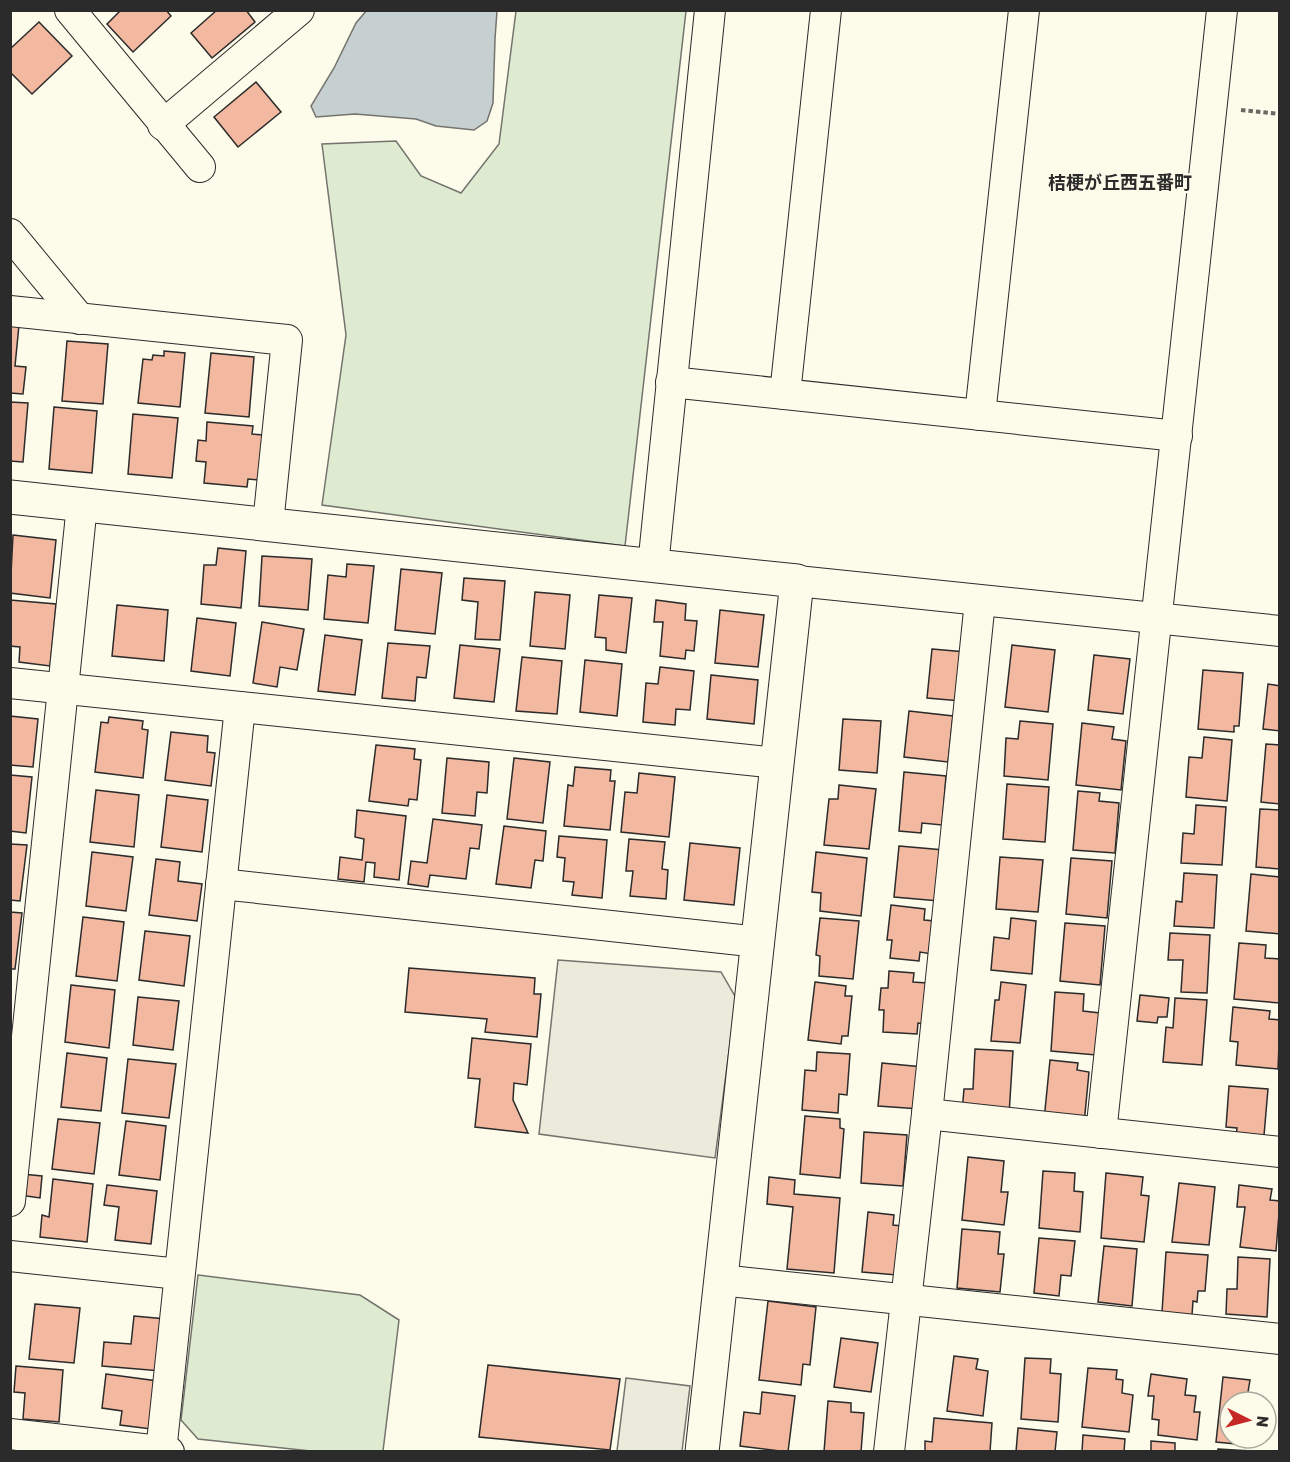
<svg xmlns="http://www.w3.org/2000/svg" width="1290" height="1462" font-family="Rubik,'Noto Sans JP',sans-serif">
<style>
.green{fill:#deebd1;stroke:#74746e;stroke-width:1.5}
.parking{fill:#eceadb;stroke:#74746e;stroke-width:1.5}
.water{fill:#c7d0d0;stroke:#74746e;stroke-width:1.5}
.building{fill:#f2b8a0;stroke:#2b2b2b;stroke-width:1.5}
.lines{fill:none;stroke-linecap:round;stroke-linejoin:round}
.street-casing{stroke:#2b2b2b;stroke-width:32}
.secondary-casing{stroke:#2b2b2b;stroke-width:35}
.path{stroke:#6a6964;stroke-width:4;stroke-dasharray:4.5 3;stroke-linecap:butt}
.street{stroke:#fdfbea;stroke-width:30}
.secondary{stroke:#fdfbea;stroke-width:33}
.labels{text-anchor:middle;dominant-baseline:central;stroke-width:4.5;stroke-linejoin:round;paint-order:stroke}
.quarter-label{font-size:18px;font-weight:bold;fill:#2b2b2b;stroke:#fdfbea}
</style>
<rect width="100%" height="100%" fill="#fdfbea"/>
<g class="green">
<polygon points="516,11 686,11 625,546 322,505 346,335 322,144 396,141 421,176 461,193 499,144"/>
<polygon points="198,1275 360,1295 399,1320 383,1451 311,1451 198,1439 181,1420"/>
</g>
<g class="parking">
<polygon points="558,960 721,972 736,998 715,1158 539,1134"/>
<polygon points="626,1378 690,1386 682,1451 617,1451"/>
</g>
<polygon class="water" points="367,10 497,11 495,39 493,103 487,121 474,130 436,126 416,119 355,114 316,117 311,106 334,68 356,23"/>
<g class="building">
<polygon points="121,10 166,10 171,16 133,52 107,24"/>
<polygon points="217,10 246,10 255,22 212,58 191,33"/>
<polygon points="39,22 72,56 32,94 10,72 10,49"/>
<polygon points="256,82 281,112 238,147 214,117"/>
<polygon points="10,325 19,325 15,366 26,367 23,394 10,393"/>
<polygon points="67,341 108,344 103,404 62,401"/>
<polygon points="164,351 185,353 180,407 138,403 143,359 152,360 153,355 164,356"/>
<polygon points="211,353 254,357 249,417 205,413"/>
<polygon points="10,402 28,403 23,462 10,461"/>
<polygon points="54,407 97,411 92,473 49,469"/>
<polygon points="133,414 178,418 172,478 128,474"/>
<polygon points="207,422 253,426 252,434 263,435 258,480 248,479 247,487 204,483 206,462 196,461 198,440 206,441"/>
<polygon points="13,535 56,540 50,598 10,593"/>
<polygon points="218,548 246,551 241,608 201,604 204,565 216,565"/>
<polygon points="262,556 312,559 308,610 259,606"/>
<polygon points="347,564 374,566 368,623 324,619 328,575 346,577"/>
<polygon points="401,569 442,573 435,634 395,630"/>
<polygon points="464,578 505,581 500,640 475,639 478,602 462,600"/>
<polygon points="535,592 570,595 565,649 530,646"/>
<polygon points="599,595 632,598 626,653 606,650 606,638 595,637"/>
<polygon points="10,600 56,604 50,666 19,662 20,647 10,646"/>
<polygon points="656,600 686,604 685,620 697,621 694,651 686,650 685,659 660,656 663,622 654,622"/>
<polygon points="117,605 168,610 164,661 112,656"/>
<polygon points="720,610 764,615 758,667 715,663"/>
<polygon points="197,618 236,623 230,676 191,671"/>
<polygon points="262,622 304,629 297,670 280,667 277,687 253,683"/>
<polygon points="325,635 362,640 355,695 318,691"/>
<polygon points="388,643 430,646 426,678 417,677 415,701 382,698"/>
<polygon points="460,645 500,649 494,702 454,698"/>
<polygon points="1012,645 1055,650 1048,712 1005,707"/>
<polygon points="932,649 966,652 961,701 927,698"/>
<polygon points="1094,655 1130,659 1123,714 1088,710"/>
<polygon points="522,657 562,661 557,714 516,711"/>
<polygon points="585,660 622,664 617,716 580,712"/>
<polygon points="660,667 694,671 690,710 676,709 675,725 643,722 646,683 658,684"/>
<polygon points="1203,670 1243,673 1239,726 1234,726 1234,732 1198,729"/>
<polygon points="711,675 758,680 754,724 707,719"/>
<polygon points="1268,684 1280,686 1280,731 1263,729"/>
<polygon points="909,711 953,716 948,762 904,757"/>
<polygon points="10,716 38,719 33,767 10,765"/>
<polygon points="109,717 143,721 142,729 148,730 143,778 95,772 101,722 108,723"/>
<polygon points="843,719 881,721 877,773 839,770"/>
<polygon points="1020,721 1053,724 1048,780 1004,776 1006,738 1018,739"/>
<polygon points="1082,723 1114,727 1112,739 1126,741 1121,790 1076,785"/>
<polygon points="171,732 208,736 207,752 215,753 211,786 165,780"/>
<polygon points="1204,737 1232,740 1227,801 1186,797 1189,757 1202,758"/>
<polygon points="1266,744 1280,745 1280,804 1261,802"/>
<polygon points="376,745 415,749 414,759 421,760 417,800 409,799 408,806 369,801"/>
<polygon points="447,758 489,762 487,793 477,792 475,816 442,813"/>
<polygon points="514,758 550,762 543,823 507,819"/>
<polygon points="575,767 611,770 610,781 615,781 610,830 564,826 568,785 573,786"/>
<polygon points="904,772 946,776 942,825 922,823 921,833 899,831"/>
<polygon points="639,773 675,777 669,837 621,832 625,792 637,793"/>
<polygon points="10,775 32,777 26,833 10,831"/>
<polygon points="1007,784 1049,787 1045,842 1003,839"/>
<polygon points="839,785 876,789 869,849 824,845 829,799 838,799"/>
<polygon points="96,790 139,795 134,847 90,842"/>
<polygon points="1078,791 1100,793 1099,801 1119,803 1115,853 1073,850"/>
<polygon points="167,795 208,800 202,852 161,847"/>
<polygon points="1196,805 1226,807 1222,865 1181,863 1183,833 1194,834"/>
<polygon points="1260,809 1280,810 1280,869 1256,867"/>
<polygon points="357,810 406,816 399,880 374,877 375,863 366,862 364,882 338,879 340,857 362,860 364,839 355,837"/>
<polygon points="433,819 482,825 479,849 470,848 466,879 430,875 428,887 408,884 411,861 427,863"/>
<polygon points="504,826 546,831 543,861 535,860 531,888 496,884"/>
<polygon points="559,836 607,840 602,898 572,895 574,882 563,881 565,858 557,857"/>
<polygon points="629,839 665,842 662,869 668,870 666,899 630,896 633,871 626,871"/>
<polygon points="690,843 740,848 734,905 684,900"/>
<polygon points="10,844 27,845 20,901 10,900"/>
<polygon points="899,846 944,850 939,901 894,897"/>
<polygon points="92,852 133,857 126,911 86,906"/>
<polygon points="816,852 867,858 861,916 820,911 821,893 812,892"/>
<polygon points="1000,857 1043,860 1038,912 996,909"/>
<polygon points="1071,858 1112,861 1107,918 1066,914"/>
<polygon points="156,859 180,862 178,881 202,884 197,921 149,915"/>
<polygon points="1184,873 1217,875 1214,928 1174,926 1176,901 1182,902"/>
<polygon points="1251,874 1280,877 1280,934 1246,931"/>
<polygon points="891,905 925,909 924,920 935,921 932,954 920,952 919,961 890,958 892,940 887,940"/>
<polygon points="10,912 22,913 15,969 10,969"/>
<polygon points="83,917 124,922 117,981 76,976"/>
<polygon points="820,918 859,921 853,979 819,976 820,956 816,955"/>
<polygon points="1011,918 1036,921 1032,974 991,970 994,937 1009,939"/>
<polygon points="1065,923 1105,926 1100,985 1060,981"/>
<polygon points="145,931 190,936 184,986 139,980"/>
<polygon points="1170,933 1210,935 1207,993 1181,992 1183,960 1168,960"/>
<polygon points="1239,943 1266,945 1265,958 1280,959 1280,1003 1234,999"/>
<polygon points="409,968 535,978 534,994 541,994 537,1037 485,1032 487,1019 405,1012"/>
<polygon points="889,971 914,973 913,982 927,983 924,1024 918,1023 917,1034 883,1032 884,1010 879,1010 881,988 888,988"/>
<polygon points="815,982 846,986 845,996 852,996 848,1036 842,1036 841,1044 808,1040"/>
<polygon points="1001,982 1026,985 1020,1043 991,1041 995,1000 999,1000"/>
<polygon points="71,985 115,990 109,1048 65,1042"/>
<polygon points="1055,992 1084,994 1083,1011 1100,1013 1096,1055 1051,1051"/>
<polygon points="1140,995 1169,998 1167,1017 1158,1017 1157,1023 1137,1021"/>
<polygon points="138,997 179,1001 173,1050 133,1045"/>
<polygon points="1175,998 1207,1000 1202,1065 1163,1062 1166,1027 1173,1028"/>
<polygon points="1233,1007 1270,1011 1269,1019 1280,1020 1278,1069 1236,1065 1238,1042 1230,1041"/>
<polygon points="472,1038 531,1044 527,1085 514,1083 513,1100 528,1133 475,1127 480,1079 468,1078"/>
<polygon points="975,1049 1013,1051 1009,1115 962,1112 964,1089 973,1089"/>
<polygon points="817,1052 850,1054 847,1095 839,1094 838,1113 802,1110 805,1070 816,1071"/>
<polygon points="67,1053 107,1058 101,1111 61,1107"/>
<polygon points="128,1059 176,1064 169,1118 122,1113"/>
<polygon points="1050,1060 1078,1063 1077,1070 1089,1072 1084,1124 1044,1120"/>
<polygon points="882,1063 923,1067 920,1109 878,1106"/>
<polygon points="1229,1086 1268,1089 1263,1147 1235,1145 1237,1128 1226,1127"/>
<polygon points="805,1116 840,1119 840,1128 844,1129 840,1178 800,1174"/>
<polygon points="58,1119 100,1123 94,1174 52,1169"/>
<polygon points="126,1121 166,1126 160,1180 119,1175"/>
<polygon points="864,1132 907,1135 903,1186 861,1183"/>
<polygon points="968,1157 1004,1161 1001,1192 1008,1192 1004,1225 962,1220"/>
<polygon points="1043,1171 1075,1173 1074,1191 1083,1192 1080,1232 1039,1228"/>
<polygon points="1106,1173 1143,1177 1141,1195 1149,1196 1144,1242 1101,1238"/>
<polygon points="22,1174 42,1176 40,1198 20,1195"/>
<polygon points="769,1177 795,1180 794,1194 840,1198 834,1273 787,1269 793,1207 767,1204"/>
<polygon points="53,1179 93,1184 87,1242 40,1237 42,1215 49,1217"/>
<polygon points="1179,1183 1215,1187 1209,1245 1172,1242"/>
<polygon points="107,1185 157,1191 151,1244 115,1240 119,1207 104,1205"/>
<polygon points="1239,1185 1272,1189 1270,1200 1280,1201 1276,1251 1240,1247 1245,1207 1237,1207"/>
<polygon points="868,1212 894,1215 893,1225 902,1226 897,1275 862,1272"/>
<polygon points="962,1229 1000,1232 998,1254 1004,1254 1000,1292 957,1288"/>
<polygon points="1039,1238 1075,1241 1071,1276 1061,1275 1059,1296 1034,1293"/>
<polygon points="1104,1246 1137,1249 1132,1306 1098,1302"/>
<polygon points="1166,1252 1208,1255 1205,1291 1198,1291 1197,1302 1193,1301 1192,1315 1162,1312"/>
<polygon points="1238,1257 1270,1259 1267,1317 1226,1314 1227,1289 1237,1289"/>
<polygon points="768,1301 816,1307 810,1365 803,1364 801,1385 759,1380"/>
<polygon points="35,1304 80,1308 74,1363 29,1359"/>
<polygon points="134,1316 166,1319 161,1371 102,1366 104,1342 131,1344"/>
<polygon points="841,1338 878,1343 871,1392 834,1387"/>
<polygon points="954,1356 978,1359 976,1369 988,1371 983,1416 947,1411"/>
<polygon points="1025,1358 1051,1359 1050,1373 1061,1374 1058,1422 1021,1419"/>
<polygon points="488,1365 620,1379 610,1450 479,1437"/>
<polygon points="16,1366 63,1370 59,1422 23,1419 25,1393 14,1392"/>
<polygon points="1088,1368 1117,1370 1116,1379 1123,1380 1122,1393 1133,1395 1129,1432 1082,1427"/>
<polygon points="106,1374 165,1382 159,1430 120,1425 122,1411 102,1408"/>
<polygon points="1151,1374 1187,1379 1185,1395 1196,1396 1194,1412 1200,1412 1197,1440 1158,1435 1159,1420 1152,1419 1154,1396 1148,1396"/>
<polygon points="1223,1377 1250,1380 1247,1398 1261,1399 1261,1402 1230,1402 1230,1438 1257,1438 1256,1446 1216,1442"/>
<polygon points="762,1392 795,1396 788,1452 740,1446 744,1412 760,1414"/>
<polygon points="828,1401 851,1403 851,1412 864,1413 861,1452 824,1452"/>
<polygon points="934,1418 992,1423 990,1452 925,1452 925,1441 932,1442"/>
<polygon points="1018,1428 1057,1432 1055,1452 1016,1452"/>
<polygon points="1083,1435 1125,1439 1124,1452 1082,1452"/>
<polygon points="1151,1441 1175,1443 1175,1452 1151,1452"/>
<polygon points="1218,1449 1251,1451 1251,1452 1217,1452"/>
</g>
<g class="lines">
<defs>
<g id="street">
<polyline points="70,10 200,167"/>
<polyline points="163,125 299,10"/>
<polyline points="10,234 80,319"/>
<polyline points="10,311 287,340 268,524"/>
<polyline points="671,382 1177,436"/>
<polyline points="785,394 826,10"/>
<polyline points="980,415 1024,10"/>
<polyline points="653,566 710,10"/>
<polyline points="797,581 1280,631"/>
<polyline points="10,683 777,763"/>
<polyline points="221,884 759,942"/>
<polyline points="927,1114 1280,1152"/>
<polyline points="1101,1133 1222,10"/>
<polyline points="10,1201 82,505"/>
<polyline points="10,1256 179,1274"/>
<polyline points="720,1280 1280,1339"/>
<polyline points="10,1434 169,1452"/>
<polyline points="161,1452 240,707"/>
<polyline points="889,1452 927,1114 980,601"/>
</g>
<polyline id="secondary" points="10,497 797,581 702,1452"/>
</defs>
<use href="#street" class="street-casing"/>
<use href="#secondary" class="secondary-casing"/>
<polyline class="path" points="1241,110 1280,114"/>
<use href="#street" class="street"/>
<use href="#secondary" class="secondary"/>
</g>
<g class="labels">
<g class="quarter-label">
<text x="1120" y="183">桔梗が丘西五番町</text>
</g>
</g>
<rect width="1290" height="1462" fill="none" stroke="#2b2b2b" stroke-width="24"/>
<g transform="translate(1248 1420) rotate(96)"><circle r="28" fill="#fdfbea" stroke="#a9a89e" stroke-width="1.5"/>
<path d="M0-4.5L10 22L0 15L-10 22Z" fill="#c62828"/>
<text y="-9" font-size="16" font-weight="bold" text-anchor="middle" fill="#2b2b2b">N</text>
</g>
</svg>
